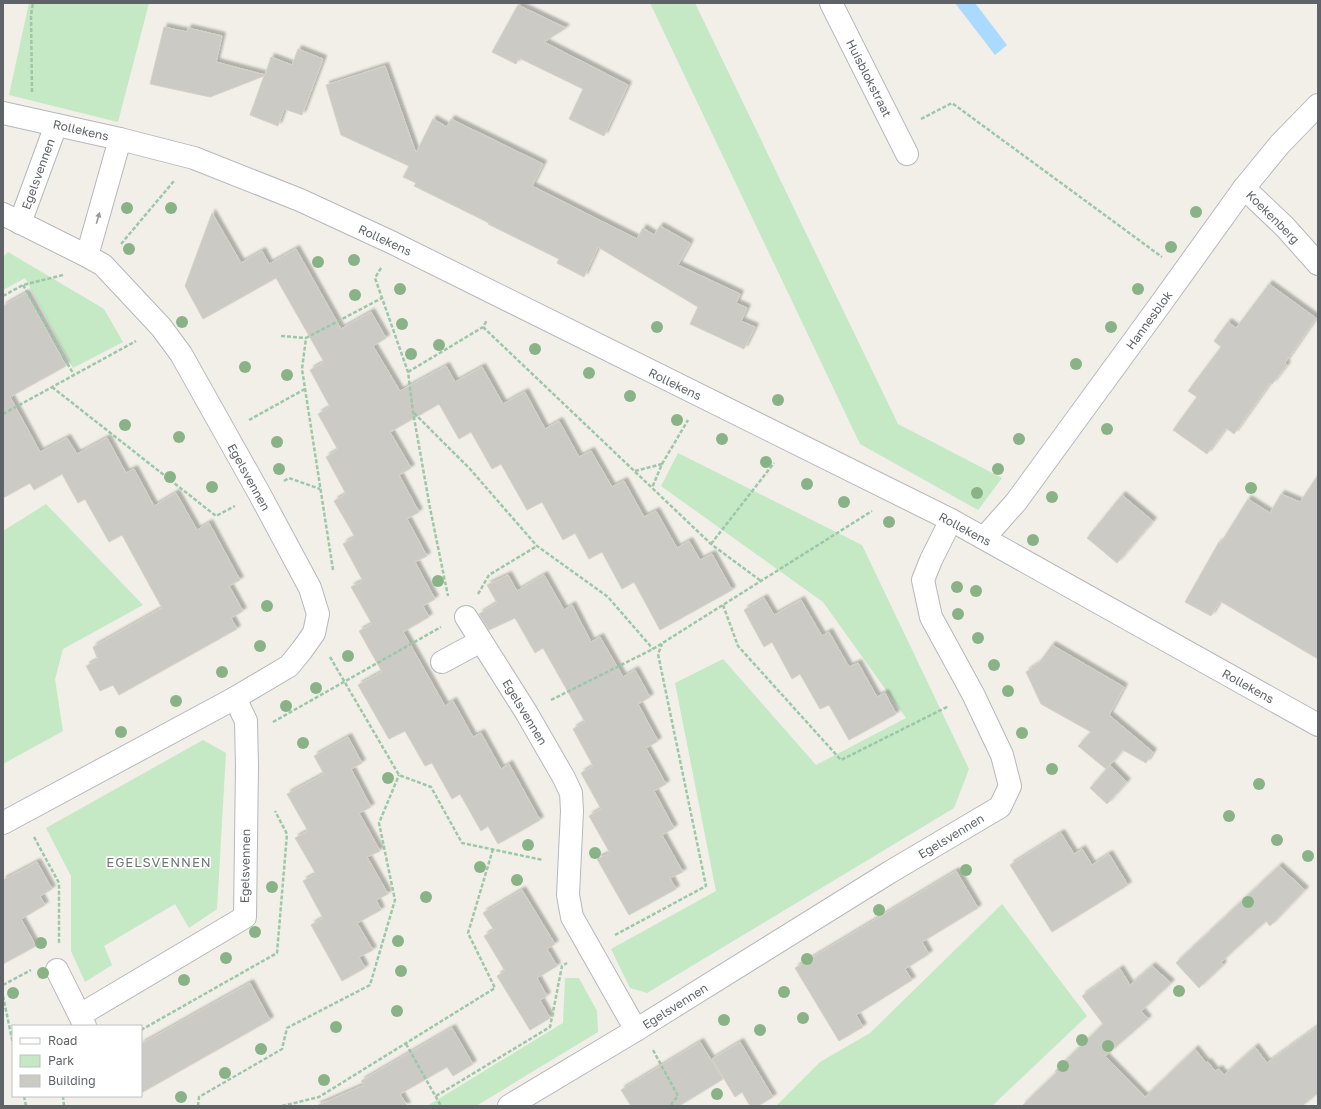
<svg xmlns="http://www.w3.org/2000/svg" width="1321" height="1109" font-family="'Golos Text',sans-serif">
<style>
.green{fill:#c5e8c5}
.water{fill:#aadaff}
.building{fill:#cccac5;stroke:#d6d1c6;filter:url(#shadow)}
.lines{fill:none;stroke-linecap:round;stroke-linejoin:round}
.minor-casing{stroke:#b5b8bc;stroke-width:24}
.path{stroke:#9cc7a9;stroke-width:2.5;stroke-dasharray:4 2;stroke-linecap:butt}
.minor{stroke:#fff;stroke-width:22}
.tree{fill:#89b387}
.oneway{fill:#979a9d}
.labels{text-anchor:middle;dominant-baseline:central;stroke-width:3.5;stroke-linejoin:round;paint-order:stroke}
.street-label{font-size:12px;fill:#5f6368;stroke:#fff}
.neighbourhood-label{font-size:13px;letter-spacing:1px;fill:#70757a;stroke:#fff}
</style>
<defs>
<filter id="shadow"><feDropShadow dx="3.5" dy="-3.5" stdDeviation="1" flood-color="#0004"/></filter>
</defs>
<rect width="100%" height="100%" fill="#f1efe8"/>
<g class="green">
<polygon points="29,3 149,3 118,122 9,95"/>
<polygon points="650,3 695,3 898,424 1002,478 978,510 860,444"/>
<polygon points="8,252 104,309 123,342 73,368 25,278 3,290 3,257"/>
<polygon points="678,453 862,545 969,769 954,808 647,993 630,988 611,949 716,891 675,683 723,659 816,765 906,718 823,602 661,486"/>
<polygon points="46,504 143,605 63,649 55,679 63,731 3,764 3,531"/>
<polygon points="203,740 226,753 217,909 189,928 175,904 104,946 112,965 85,982 71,951 71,876 46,828"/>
<polygon points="1002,904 1087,1016 992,1106 776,1106 820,1062 870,1033"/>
<polygon points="565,978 579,978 597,1011 598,1032 476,1106 427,1106 563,1023"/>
</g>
<polygon class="water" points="955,3 975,3 1007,45 995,55"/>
<g class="building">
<polygon points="518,5 566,28 544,42 628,85 604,136 569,119 583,89 519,58 516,64 492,52"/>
<polygon points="164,27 187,32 188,28 222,36 216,62 265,75 271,57 292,65 298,49 323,59 302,115 284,109 278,126 250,115 264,76 210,97 150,84"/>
<polygon points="385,66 416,153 433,119 447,127 451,119 543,164 532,186 637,239 643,228 654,235 660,226 690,243 678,265 740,294 736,303 747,308 741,321 755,327 744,349 690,324 698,307 598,247 584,277 557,263 559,259 488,224 489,223 414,186 416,183 403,177 409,166 341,135 326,85"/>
<polygon points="212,213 241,263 262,251 269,264 296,249 341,329 371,312 386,338 373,346 400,391 446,366 455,382 482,367 503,404 525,392 545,429 559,421 579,457 591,451 612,487 624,481 644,517 656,511 677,548 689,541 700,560 712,554 732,590 660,630 634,582 622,589 602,552 589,559 575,533 563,540 542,502 527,510 501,464 492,469 471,432 459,439 439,404 390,432 411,468 399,475 419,512 407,519 427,556 415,562 435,599 423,606 429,617 403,632 445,706 453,701 473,737 481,733 501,769 509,764 540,820 498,844 488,826 481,831 460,794 452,799 432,763 425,766 405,731 389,739 358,685 382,672 359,631 372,624 351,587 363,581 343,544 355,537 334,501 346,494 326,457 338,450 318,414 330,407 310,370 324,362 276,278 203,319 185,286"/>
<polygon points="1269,284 1316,318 1285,363 1287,365 1272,384 1270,383 1234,434 1226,428 1207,454 1173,430 1197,397 1188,391 1221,347 1214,341 1228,322 1236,328"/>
<polygon points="26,293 66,366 10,397 40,452 67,438 77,454 107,438 126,473 134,469 154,506 176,493 197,530 209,523 240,580 229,586 243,611 231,618 237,629 119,695 113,685 100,691 86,666 98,660 93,647 162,608 122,535 109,542 85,499 78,503 62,474 34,490 30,483 3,498 3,306"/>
<polygon points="1318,475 1318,659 1220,601 1211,616 1185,602 1219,542 1220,544 1248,499 1270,513 1281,494 1300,502"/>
<polygon points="1122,495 1153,521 1117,563 1087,538"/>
<polygon points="508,575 517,591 544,575 564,610 572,605 591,642 600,637 623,677 635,670 650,697 638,704 658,741 646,748 666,784 654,791 674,828 662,835 683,872 670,878 676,889 629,915 597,859 610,853 589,816 601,809 581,773 593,766 573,729 585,722 543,648 535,653 515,618 489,630 479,614 497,603 487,585"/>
<polygon points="764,598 774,615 801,600 822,636 829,632 849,667 858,663 877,697 885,693 896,714 849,740 829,705 820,709 800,674 792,679 772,642 764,647 744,610"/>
<polygon points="1052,645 1124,687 1109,715 1153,752 1146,763 1123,750 1106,769 1078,746 1091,732 1041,704 1026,672 1039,663"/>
<polygon points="348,737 362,763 351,769 371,807 359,813 380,851 367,857 388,894 376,900 381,910 357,923 373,950 359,957 365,968 342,981 311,925 323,918 303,881 316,874 295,838 308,831 287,794 324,774 314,756"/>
<polygon points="1110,765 1127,782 1107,804 1090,788"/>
<polygon points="1061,833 1074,854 1082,849 1092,865 1109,854 1128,885 1052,932 1010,865"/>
<polygon points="37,862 52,889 40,896 45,905 21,919 36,946 3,964 3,880"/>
<polygon points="1279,866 1305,890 1270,926 1266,921 1221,962 1223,965 1199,988 1176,963"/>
<polygon points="956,871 978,908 922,942 929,954 905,969 912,980 856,1015 863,1027 839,1041 795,968"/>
<polygon points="522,890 555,944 547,949 557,966 537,978 547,996 540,1000 550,1018 530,1030 497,976 505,971 484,936 494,930 483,913"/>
<polygon points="1152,966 1171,983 1141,1011 1148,1019 1105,1056 1145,1097 1195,1049 1206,1063 1208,1062 1215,1071 1219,1069 1224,1075 1255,1047 1267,1063 1318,1026 1318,1093 1302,1106 1022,1106 1057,1072 1055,1071 1103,1024 1082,996 1120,969 1130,985"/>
<polygon points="250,983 270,1020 141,1093 141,1044"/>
<polygon points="452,1028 473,1064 453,1076 447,1067 400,1094 407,1106 316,1106 364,1085 361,1081"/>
<polygon points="700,1042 723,1079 679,1106 631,1106 621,1090"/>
<polygon points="740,1042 773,1097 758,1106 750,1106 742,1092 735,1097 712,1059"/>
</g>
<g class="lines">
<defs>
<g id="minor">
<polyline points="831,3 907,154"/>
<polyline points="3,113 120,139 194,158 300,200 393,243 951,520 1318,725"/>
<polyline points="1244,188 1285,227 1318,264"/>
<polyline points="3,214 87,256 103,265 161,327 181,354 259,493 310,588 318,614 314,633 302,650 289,666 235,698 3,823"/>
<polyline points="20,223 56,125"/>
<polyline points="87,256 120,139"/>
<polyline points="984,538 1016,502 1162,302 1244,188 1280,144 1318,105"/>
<polyline points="466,617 526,712 564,778 571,793 572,811 568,895 572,917 636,1030"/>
<polyline points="442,662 481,641"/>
<polyline points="57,970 85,1026"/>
<polyline points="80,1015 245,917 247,766 246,721 235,698"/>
<polyline points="509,1106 636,1030 890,872 1000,807 1010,786 1002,755 973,694 931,617 923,580 931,560 951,520"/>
</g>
</defs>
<use href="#minor" class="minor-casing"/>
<g class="path">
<polyline points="32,92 31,15 33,3"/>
<polyline points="921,119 952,103 1162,257"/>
<polyline points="121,244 174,181"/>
<polyline points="381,268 375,278 408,372 413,412 430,508 448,596"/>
<polyline points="23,285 74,375"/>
<polyline points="3,296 23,285 63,275"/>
<polyline points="483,327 711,544 761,581"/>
<polyline points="281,336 306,338"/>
<polyline points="408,372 483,327 487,320"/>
<polyline points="52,387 216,516 235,506"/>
<polyline points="414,413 470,469 537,546 608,597 653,649"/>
<polyline points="3,414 136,341"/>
<polyline points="249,420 305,389"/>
<polyline points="662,464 688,420"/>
<polyline points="635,471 662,464 652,488"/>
<polyline points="284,481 289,478 320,489"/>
<polyline points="711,544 774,463"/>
<polyline points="333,570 302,369 306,338 382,298"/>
<polyline points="478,594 489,575 537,546"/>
<polyline points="723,605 738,646 841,760 949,706"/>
<polyline points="330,657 399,775 431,787 462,843 543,860"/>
<polyline points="551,700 653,649 872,511"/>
<polyline points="273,722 441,627"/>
<polyline points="34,837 59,883 59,944"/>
<polyline points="615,935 706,886 658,654 662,644"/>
<polyline points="3,985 31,970"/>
<polyline points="3,996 13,1044"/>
<polyline points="141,1030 277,953 287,834 275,811"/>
<polyline points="406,1044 441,1106"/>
<polyline points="653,1050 678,1096 672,1103 671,1106"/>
<polyline points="24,1096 26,1106"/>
<polyline points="63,1096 64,1106"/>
<polyline points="436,1096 550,1027 562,966 567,963"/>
<polyline points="198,1106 199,1097 282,1049 287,1028 370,985 395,900 379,823 399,775"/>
<polyline points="282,1106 319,1097 495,988 468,933 493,849"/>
</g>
<use href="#minor" class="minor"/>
</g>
<g class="tree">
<circle cx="127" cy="208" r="6"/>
<circle cx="171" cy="208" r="6"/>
<circle cx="1196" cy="212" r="6"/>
<circle cx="1171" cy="247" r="6"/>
<circle cx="129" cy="249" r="6"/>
<circle cx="354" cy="260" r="6"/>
<circle cx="318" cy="262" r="6"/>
<circle cx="400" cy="289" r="6"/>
<circle cx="1138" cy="289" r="6"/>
<circle cx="355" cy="295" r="6"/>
<circle cx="182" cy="322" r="6"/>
<circle cx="402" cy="324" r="6"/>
<circle cx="657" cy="327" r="6"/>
<circle cx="1111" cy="327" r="6"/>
<circle cx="439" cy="345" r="6"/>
<circle cx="535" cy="349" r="6"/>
<circle cx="411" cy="354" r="6"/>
<circle cx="1076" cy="364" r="6"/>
<circle cx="245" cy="367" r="6"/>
<circle cx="589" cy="373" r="6"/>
<circle cx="287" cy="375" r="6"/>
<circle cx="630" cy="396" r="6"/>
<circle cx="778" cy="400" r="6"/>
<circle cx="677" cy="420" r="6"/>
<circle cx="125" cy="425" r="6"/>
<circle cx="1107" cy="429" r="6"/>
<circle cx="179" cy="437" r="6"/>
<circle cx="722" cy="439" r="6"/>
<circle cx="1019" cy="439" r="6"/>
<circle cx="277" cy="442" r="6"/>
<circle cx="766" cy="462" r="6"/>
<circle cx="279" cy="469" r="6"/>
<circle cx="998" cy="469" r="6"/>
<circle cx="170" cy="477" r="6"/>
<circle cx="807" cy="484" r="6"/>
<circle cx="212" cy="487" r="6"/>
<circle cx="1251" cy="488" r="6"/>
<circle cx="977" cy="493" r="6"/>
<circle cx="1052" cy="497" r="6"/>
<circle cx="844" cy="502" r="6"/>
<circle cx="889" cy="522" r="6"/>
<circle cx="1033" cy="540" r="6"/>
<circle cx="438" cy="581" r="6"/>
<circle cx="957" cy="587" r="6"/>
<circle cx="976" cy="591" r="6"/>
<circle cx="267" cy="606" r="6"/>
<circle cx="958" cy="614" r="6"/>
<circle cx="978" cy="638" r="6"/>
<circle cx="260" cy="646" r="6"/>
<circle cx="348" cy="656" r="6"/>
<circle cx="994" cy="665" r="6"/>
<circle cx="222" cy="672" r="6"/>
<circle cx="316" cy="688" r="6"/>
<circle cx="1008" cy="691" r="6"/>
<circle cx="176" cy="701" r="6"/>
<circle cx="286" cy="706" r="6"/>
<circle cx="121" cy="732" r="6"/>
<circle cx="1022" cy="733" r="6"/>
<circle cx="303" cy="743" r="6"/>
<circle cx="1052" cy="769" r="6"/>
<circle cx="388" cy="778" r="6"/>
<circle cx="1259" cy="784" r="6"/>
<circle cx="1229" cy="816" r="6"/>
<circle cx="1277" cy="840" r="6"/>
<circle cx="528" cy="845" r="6"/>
<circle cx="595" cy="853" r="6"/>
<circle cx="1308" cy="856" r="6"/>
<circle cx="480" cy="867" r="6"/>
<circle cx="966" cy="870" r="6"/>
<circle cx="517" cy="880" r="6"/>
<circle cx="272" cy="887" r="6"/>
<circle cx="426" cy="897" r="6"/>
<circle cx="1248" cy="902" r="6"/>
<circle cx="879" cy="910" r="6"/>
<circle cx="255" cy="932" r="6"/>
<circle cx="398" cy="941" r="6"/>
<circle cx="41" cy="943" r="6"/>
<circle cx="226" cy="958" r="6"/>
<circle cx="807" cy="959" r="6"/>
<circle cx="401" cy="971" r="6"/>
<circle cx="43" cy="973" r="6"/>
<circle cx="184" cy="980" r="6"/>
<circle cx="1179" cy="991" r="6"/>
<circle cx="784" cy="992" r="6"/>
<circle cx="13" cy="993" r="6"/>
<circle cx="397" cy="1011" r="6"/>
<circle cx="803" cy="1018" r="6"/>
<circle cx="724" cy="1020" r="6"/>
<circle cx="336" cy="1027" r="6"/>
<circle cx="760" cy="1030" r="6"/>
<circle cx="1082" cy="1040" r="6"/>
<circle cx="1108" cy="1046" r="6"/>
<circle cx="261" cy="1049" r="6"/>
<circle cx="1063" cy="1066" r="6"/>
<circle cx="225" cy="1073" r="6"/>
<circle cx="324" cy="1080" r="6"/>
<circle cx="717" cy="1094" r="6"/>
<circle cx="181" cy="1097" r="6"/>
</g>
<defs><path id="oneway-solid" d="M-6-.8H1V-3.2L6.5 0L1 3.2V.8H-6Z"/></defs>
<use class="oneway" href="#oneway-solid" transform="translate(98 218) rotate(-74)"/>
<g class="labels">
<g class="street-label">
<text transform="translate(869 78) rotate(63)">Huisblokstraat</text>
<text transform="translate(81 130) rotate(13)">Rollekens</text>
<text transform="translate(38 174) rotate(-70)">Egelsvennen</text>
<text transform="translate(1273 217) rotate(45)">Koekenberg</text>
<text transform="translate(385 240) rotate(25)">Rollekens</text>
<text transform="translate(1149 320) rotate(-54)">Hannesblok</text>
<text transform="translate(675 384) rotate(26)">Rollekens</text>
<text transform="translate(249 477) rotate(61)">Egelsvennen</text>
<text transform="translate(965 529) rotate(28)">Rollekens</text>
<text transform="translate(1248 686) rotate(29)">Rollekens</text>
<text transform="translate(525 712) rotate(59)">Egelsvennen</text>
<text transform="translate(951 836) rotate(-31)">Egelsvennen</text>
<text transform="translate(245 866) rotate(-89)">Egelsvennen</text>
<text transform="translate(675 1006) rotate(-32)">Egelsvennen</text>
</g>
<g class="neighbourhood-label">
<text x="159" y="862">EGELSVENNEN</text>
</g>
</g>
<rect width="1321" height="1109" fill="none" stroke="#5f6368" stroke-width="8"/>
<rect x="12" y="1025" width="130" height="72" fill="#ffffff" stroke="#bfc1c3"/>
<rect x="20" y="1038" width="20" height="6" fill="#ffffff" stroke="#bfc1c3"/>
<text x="48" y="1045" font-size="12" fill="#5f6368">Road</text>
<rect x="20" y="1055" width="20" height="12" fill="#c5e8c5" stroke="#bfc1c3"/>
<text x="48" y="1065" font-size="12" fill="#5f6368">Park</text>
<rect x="20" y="1075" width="20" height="12" fill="#cccac5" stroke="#bfc1c3"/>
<text x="48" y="1085" font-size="12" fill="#5f6368">Building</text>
</svg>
